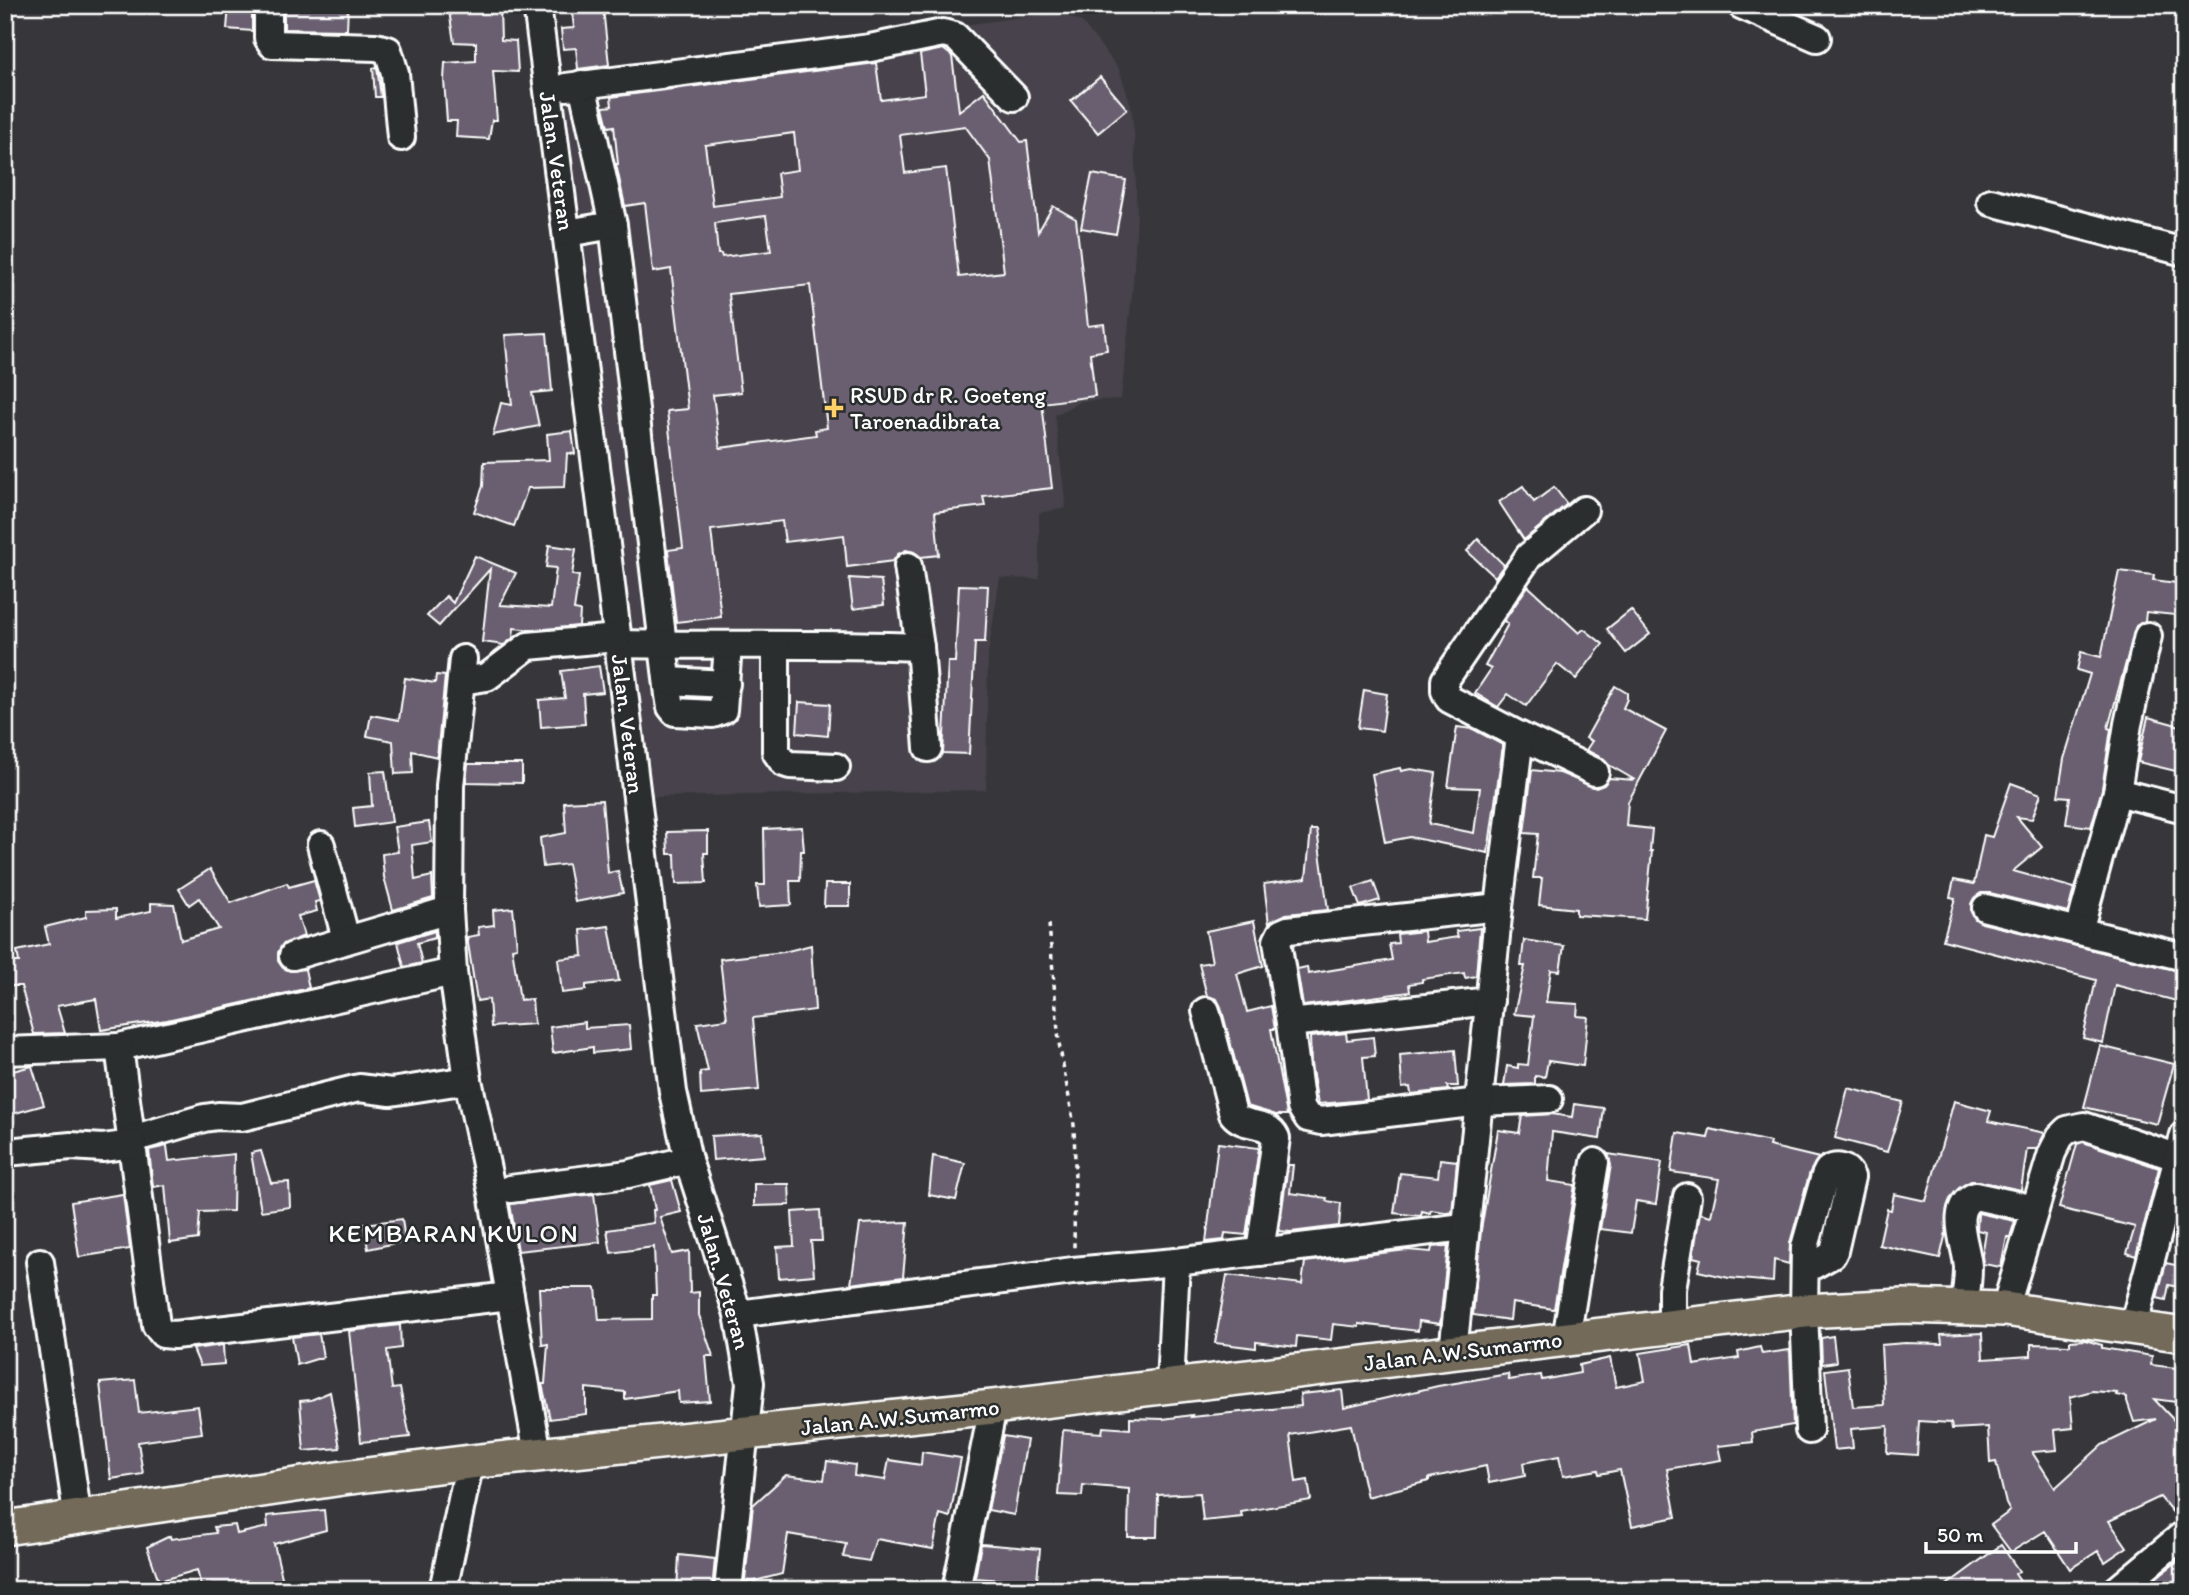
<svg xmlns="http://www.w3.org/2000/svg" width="2189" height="1595" font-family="Itim,sans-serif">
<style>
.built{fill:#46434b}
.building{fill:#695f6f;stroke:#fff;stroke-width:2;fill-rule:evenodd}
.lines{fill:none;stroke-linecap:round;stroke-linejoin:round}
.minor-casing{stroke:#fff;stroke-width:32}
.major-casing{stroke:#fff;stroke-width:38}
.path{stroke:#fff;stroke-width:3.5;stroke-dasharray:5 5;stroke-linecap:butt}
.minor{stroke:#2a2d2e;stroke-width:26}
.major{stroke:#736b5a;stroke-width:33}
.poi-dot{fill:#ffd166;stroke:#2a2d2e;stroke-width:2.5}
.labels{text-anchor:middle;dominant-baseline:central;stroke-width:5;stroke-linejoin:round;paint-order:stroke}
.street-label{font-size:23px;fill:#fff;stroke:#2a2d2e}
.poi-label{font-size:23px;fill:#fff;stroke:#2a2d2e;text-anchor:start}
.quarter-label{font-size:26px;letter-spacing:2px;fill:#fff;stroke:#2a2d2e}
</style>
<rect width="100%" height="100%" fill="#37373b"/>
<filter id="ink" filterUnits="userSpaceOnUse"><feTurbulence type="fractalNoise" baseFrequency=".0143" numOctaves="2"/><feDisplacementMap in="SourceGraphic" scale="14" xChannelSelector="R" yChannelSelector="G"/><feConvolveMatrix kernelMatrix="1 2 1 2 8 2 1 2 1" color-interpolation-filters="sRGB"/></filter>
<g filter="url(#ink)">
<polygon class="built" points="1044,14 1067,16 1082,22 1119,69 1131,105 1134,132 1137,215 1133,284 1121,399 1081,401 1055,415 1066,508 1039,513 1039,579 1000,578 988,654 986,790 650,797 559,80"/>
<g class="building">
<polygon points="229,5 252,5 252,31 227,29"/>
<polygon points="284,5 348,5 347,30 284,29"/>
<polygon points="462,5 484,5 484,9 500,8 501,40 516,41 518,72 493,71 497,120 492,120 489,139 456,137 457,121 447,121 444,80 445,63 476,61 476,43 454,42 449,11 462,11"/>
<polygon points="603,8 609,65 578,69 576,48 563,49 561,29 574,28 572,11"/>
<path d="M 943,49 L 952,56 L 959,111 L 984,92 L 1021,142 L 1027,141 L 1038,232 L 1053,206 L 1076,219 L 1088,326 L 1104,324 L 1107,350 L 1090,353 L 1095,396 L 1042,403 L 1052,488 L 983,496 L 985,506 L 935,512 L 939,555 L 921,557 L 914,552 L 906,550 L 898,554 L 893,561 L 847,567 L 844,535 L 785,542 L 782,521 L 711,530 L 721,617 L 676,622 L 668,550 L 683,548 L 667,411 L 688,409 L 671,269 L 653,272 L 645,203 L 625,206 L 616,164 L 618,164 L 614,126 L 608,127 L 603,107 L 612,106 L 611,97 L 876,63 L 881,100 L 925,94 L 920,54 ZM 965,126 L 990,160 L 1004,272 L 959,277 L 946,168 L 905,173 L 900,135 ZM 794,133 L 798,170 L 777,173 L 780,197 L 713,206 L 705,145 ZM 766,216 L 771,251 L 722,257 L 721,254 L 718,254 L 715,223 ZM 810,285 L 827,428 L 815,430 L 816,435 L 720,448 L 713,395 L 741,392 L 729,294 Z"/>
<polygon points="377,67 381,97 375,97 373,68"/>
<polygon points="1100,77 1127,109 1098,133 1071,101"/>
<polygon points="1092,174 1126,180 1116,234 1081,228"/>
<polygon points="547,333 552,391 532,393 539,426 493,435 501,403 512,405 505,335"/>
<polygon points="572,431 575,454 567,453 565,487 528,488 514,526 474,512 483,486 484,462 549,460 547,434"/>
<polygon points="1523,486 1534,502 1554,487 1567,504 1524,540 1499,502"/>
<polygon points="1478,539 1504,565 1495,577 1467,551"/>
<polygon points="549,545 576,549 572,575 579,576 574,610 580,611 579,626 534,630 514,628 513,638 504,645 482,642 490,569 439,626 427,616 446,596 453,603 475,556 516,573 500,605 551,608 556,568 546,567"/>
<polygon points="2119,571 2154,575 2153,580 2184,584 2184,616 2146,612 2145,621 2136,626 2108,728 2111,729 2102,789 2091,827 2066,824 2070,797 2058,796 2064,759 2090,674 2077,670 2081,652 2101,657"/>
<polygon points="849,578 881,580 884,605 853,609"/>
<polygon points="959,585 988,586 985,642 975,642 969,754 943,753 948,662 955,662"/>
<polygon points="1528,586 1579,633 1584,629 1603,644 1576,679 1557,664 1526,706 1508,694 1498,707 1475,693 1491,669 1485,666 1508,624 1504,621"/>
<polygon points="1631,610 1650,634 1626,653 1607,629"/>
<polygon points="599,666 603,692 583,694 585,724 541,727 539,700 565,698 561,671"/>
<polygon points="436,675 445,676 437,757 412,751 413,773 395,774 393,741 367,736 371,715 399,720 405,678 435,683"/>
<polygon points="1615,686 1627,693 1627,699 1623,708 1666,731 1628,802 1626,826 1652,829 1650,851 1652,851 1645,919 1576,915 1576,909 1539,905 1542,878 1533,878 1538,834 1524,833 1532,770 1560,773 1596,788 1604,785 1609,778 1635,780 1609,765 1602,758 1586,750 1592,741 1586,738"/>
<polygon points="1364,690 1387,694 1382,731 1358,728"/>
<polygon points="799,702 830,704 828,736 797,733"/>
<polygon points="2148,717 2184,727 2184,773 2138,762"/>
<polygon points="1457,727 1473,729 1503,745 1488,853 1410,837 1385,842 1372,774 1400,768 1401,771 1411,769 1436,773 1429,824 1474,833 1480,788 1448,787"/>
<polygon points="468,764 522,764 522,783 466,782"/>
<polygon points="385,771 392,822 355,827 353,808 372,806 370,772"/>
<polygon points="2011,783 2041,794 2032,819 2017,817 2042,847 2013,871 2074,888 2068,912 1990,893 1981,893 1974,898 1971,904 1971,912 1975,919 1982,923 2184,972 2184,1003 2115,985 2103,1043 2083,1038 2096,980 1943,940 1955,898 1950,897 1954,880 1974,884 1984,835 1992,837"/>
<polygon points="602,800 608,873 618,871 623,893 575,902 568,864 543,867 540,838 566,833 564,802"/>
<polygon points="429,822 432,842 412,845 415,880 432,876 433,898 393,910 384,877 382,854 398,852 394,827"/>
<polygon points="802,827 804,851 801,851 800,881 790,881 791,905 759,907 757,885 765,885 764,829"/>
<polygon points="1311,830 1317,830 1328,910 1286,914 1269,924 1264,884 1306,878"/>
<polygon points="708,831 708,853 704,853 706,883 676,884 675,854 668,854 667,832"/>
<polygon points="210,869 231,903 287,883 289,887 314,880 320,901 315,902 317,911 298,916 304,936 282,945 278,953 278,961 283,968 290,971 305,969 309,988 167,1020 101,1030 96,999 57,1006 65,1033 34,1034 21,986 5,986 5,962 19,962 17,951 49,944 45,927 86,917 86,910 116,909 116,918 151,911 151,903 174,904 181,940 219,929 199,898 189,905 179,889"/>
<polygon points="1373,881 1380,900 1360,906 1353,888"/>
<polygon points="825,884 850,884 850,906 824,906"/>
<polygon points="513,908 517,947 512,948 520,1000 532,999 534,1024 491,1027 489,999 477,1001 467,937 479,935 478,927 494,925 493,910"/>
<polygon points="1254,921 1263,966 1237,974 1247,1012 1271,1006 1275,1029 1271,1029 1287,1115 1276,1115 1247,1106 1221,1007 1217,999 1207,996 1199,964 1212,962 1206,931"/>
<polygon points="609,926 619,981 586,985 586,990 562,993 558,959 583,956 581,930"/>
<polygon points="1480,928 1476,976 1465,978 1464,973 1422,979 1422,982 1409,984 1410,992 1303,1006 1297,969 1307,967 1308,974 1392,960 1389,944 1398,943 1397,934 1424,931 1425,942 1458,937 1456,931"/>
<polygon points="435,931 435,938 417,943 422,963 404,967 398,942"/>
<polygon points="1524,940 1564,946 1560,971 1551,970 1546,1002 1578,1004 1577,1016 1588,1017 1583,1066 1548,1061 1545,1077 1535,1076 1535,1084 1504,1085 1507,1066 1518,1068 1518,1064 1528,1065 1534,1016 1514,1014 1525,966 1521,966"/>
<polygon points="811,945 815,1010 753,1018 759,1090 701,1095 700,1072 708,1071 697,1023 727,1019 720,959 784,952"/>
<polygon points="585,1022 585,1028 629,1025 631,1049 593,1053 593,1047 553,1053 550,1027"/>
<polygon points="1346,1033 1347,1040 1373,1037 1375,1056 1363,1057 1367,1100 1318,1104 1311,1064 1310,1037"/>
<polygon points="2100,1046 2174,1064 2157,1124 2084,1107"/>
<polygon points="1455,1050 1458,1086 1447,1086 1448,1090 1411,1094 1410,1087 1402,1088 1400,1055"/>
<polygon points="32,1066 44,1105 5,1116 5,1073"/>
<polygon points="1848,1088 1903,1102 1887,1152 1835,1138"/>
<polygon points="1954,1101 1991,1111 1988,1121 2045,1133 2037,1149 2027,1149 2021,1190 1978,1181 1971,1181 1958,1189 1947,1207 1946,1232 1940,1258 1879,1245 1887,1209 1891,1210 1894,1194 1926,1201"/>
<polygon points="1574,1104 1604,1108 1600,1139 1552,1132 1548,1181 1575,1185 1554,1309 1512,1303 1510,1320 1473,1315 1481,1230 1498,1130 1519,1133 1522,1116 1552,1114 1572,1117"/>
<polygon points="1710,1129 1770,1142 1769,1146 1819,1158 1810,1172 1790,1243 1789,1264 1774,1260 1773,1282 1729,1278 1698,1271 1701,1259 1693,1257 1700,1213 1711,1216 1719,1179 1671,1172 1677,1133 1708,1138"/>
<polygon points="762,1133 764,1156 713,1160 711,1136"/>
<polygon points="2083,1142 2159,1168 2136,1256 2127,1253 2135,1227 2059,1208 2077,1144"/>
<polygon points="1218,1143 1259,1148 1246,1235 1225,1233 1224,1240 1206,1242"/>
<polygon points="167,1146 169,1161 234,1154 233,1211 200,1212 198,1239 170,1243 165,1185 153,1187 149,1150"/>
<polygon points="261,1151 271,1183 289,1182 290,1207 261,1211 251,1153"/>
<polygon points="1608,1154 1662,1162 1656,1204 1636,1201 1631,1233 1600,1229 1611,1165"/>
<polygon points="933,1156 965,1163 956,1200 929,1195"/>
<polygon points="1440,1159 1457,1161 1452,1213 1431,1210 1430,1213 1422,1211 1421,1216 1394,1213 1400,1173 1438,1177"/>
<polygon points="1288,1165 1293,1165 1290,1193 1327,1198 1326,1201 1341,1203 1339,1226 1291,1232 1279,1231"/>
<polygon points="672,1180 681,1212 660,1217 672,1254 689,1251 690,1293 699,1292 699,1315 713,1356 706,1356 710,1401 679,1403 678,1391 625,1399 625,1392 586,1388 586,1414 550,1419 542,1384 545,1384 548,1344 542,1345 539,1288 596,1288 599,1320 652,1319 652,1295 656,1295 654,1247 611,1253 607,1230 654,1223 653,1210 655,1210 650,1185"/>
<polygon points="754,1184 789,1184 790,1205 754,1206"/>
<polygon points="123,1194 130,1249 79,1257 71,1202"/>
<polygon points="594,1194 600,1242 518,1251 510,1204"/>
<polygon points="820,1210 822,1241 811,1241 814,1275 779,1278 777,1247 794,1246 792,1212"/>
<polygon points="1978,1213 2015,1221 2010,1237 2007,1237 2001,1267 1983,1264 1982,1255 1986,1232 1977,1230"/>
<polygon points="402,1219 405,1241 368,1249 364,1224"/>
<polygon points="908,1222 903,1277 851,1284 860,1224"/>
<polygon points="1448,1246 1440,1324 1419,1321 1418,1331 1359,1324 1359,1327 1333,1324 1331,1340 1297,1336 1296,1347 1256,1342 1256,1348 1215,1343 1227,1275 1302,1284 1305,1262 1407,1250 1431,1252 1432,1247"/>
<polygon points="2166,1263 2184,1267 2184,1288 2169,1285 2166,1300 2157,1298"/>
<polygon points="400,1325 401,1348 387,1350 392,1389 400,1388 410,1437 361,1442 349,1331"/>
<path d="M 1982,1333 L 1983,1359 L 2031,1356 L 2031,1344 L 2070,1345 L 2070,1341 L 2085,1340 L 2102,1345 L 2102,1348 L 2152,1356 L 2151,1365 L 2184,1369 L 2184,1403 L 2154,1399 L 2184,1431 L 2184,1507 L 2175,1515 L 2160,1497 L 2109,1521 L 2127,1547 L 2105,1562 L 2098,1551 L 2070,1569 L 2045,1531 L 2011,1552 L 1991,1525 L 2010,1511 L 2006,1504 L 1996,1462 L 1990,1463 L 1988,1427 L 1952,1429 L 1951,1423 L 1919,1421 L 1917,1455 L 1887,1453 L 1888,1426 L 1851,1429 L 1853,1448 L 1834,1450 L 1825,1370 L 1848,1367 L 1853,1407 L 1884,1405 L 1881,1345 L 1905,1343 L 1942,1344 L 1941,1335 ZM 2092,1391 L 2117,1393 L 2116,1395 L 2127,1397 L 2127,1401 L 2134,1422 L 2156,1419 L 2102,1445 L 2055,1488 L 2032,1452 L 2057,1450 L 2055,1430 L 2073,1428 L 2070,1397 Z"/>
<polygon points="319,1334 323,1357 297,1365 292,1337"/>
<polygon points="1833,1336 1836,1362 1822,1364 1821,1338"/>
<polygon points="223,1345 224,1364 200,1366 193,1349"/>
<polygon points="1691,1345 1694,1365 1739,1358 1738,1352 1760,1347 1762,1354 1790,1350 1793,1425 1752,1432 1753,1442 1718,1446 1721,1460 1667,1469 1676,1517 1632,1526 1620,1470 1599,1474 1598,1470 1563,1476 1559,1456 1523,1463 1525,1476 1489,1483 1486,1466 1429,1478 1429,1481 1367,1497 1351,1425 1290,1435 1296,1482 1308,1480 1311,1500 1241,1512 1242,1517 1203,1521 1200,1493 1158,1495 1157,1537 1128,1537 1129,1489 1083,1485 1082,1496 1058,1495 1063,1430 1102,1433 1103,1427 1130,1429 1130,1418 1163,1419 1192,1415 1191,1417 1301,1406 1300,1394 1342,1390 1344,1408 1438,1386 1508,1374 1509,1380 1541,1375 1542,1380 1580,1373 1579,1365 1610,1358 1616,1387 1645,1381 1640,1353"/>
<polygon points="135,1380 139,1413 198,1406 202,1433 138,1442 143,1474 111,1479 100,1383"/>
<polygon points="330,1392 340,1448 304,1451 300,1401 311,1400"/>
<polygon points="1003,1436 1027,1440 1014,1515 988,1510"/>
<polygon points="922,1452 961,1458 950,1517 940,1514 933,1549 876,1539 869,1561 843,1557 846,1544 788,1534 782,1574 751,1582 745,1581 753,1505 786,1475 824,1480 827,1461 855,1465 854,1476 885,1480 889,1460 921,1465"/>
<polygon points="324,1510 326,1530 274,1544 285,1590 202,1590 197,1570 159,1581 147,1547 170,1536 171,1539 216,1533 214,1527 235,1525 237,1534 268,1527 267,1516"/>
<polygon points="981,1544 1040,1549 1036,1590 1007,1590 1003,1580 975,1578"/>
<polygon points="2001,1545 2019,1571 2015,1574 2026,1590 1940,1590"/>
<polygon points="679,1555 715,1559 712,1590 677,1590"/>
<polygon points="2184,1557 2184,1590 2142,1590 2162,1573"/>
</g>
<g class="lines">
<defs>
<g id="minor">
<polyline points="268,5 268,38 272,44 376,47 388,50 395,73 401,137"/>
<polyline points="537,5 605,536 673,1092 688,1160 738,1314 750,1383 728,1590"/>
<polyline points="1741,5 1817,38"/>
<polyline points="582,84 613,225 669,695 671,707 675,712 713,714 723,710 728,646"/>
<polyline points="566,87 870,48 943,33 955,36 1014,97"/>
<polyline points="1991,202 2184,252"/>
<polyline points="567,233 613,225"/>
<polyline points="908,566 920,647 928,748"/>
<path d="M 618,644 C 719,646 820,643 920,647"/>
<polyline points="776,646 776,752 784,763 790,765 836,767"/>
<polyline points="463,659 450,786 449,910 453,972 468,1080 492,1193 538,1454"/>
<polyline points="461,681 487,677 528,646 617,638"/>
<polyline points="668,681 726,684"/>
<polyline points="1520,736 1595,772"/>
<polyline points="2117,792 2128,724 2148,636"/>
<polyline points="2184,809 2117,792 2079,931 2184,957"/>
<polyline points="321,845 346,939"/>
<polyline points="1986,908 2079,931"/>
<polyline points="293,956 449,910"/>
<polyline points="453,972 119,1047 156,1325 163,1334 174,1335 510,1296"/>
<polyline points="1490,1001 1290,1023 1277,941 1281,933 1288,930 1499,907"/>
<path d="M 1206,1011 L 1233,1114 C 1245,1129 1267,1119 1276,1138 L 1260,1252"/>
<polyline points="1290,1023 1301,1107 1308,1118 1321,1121 1479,1102 1549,1099"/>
<polyline points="5,1051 119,1047"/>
<polyline points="132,1139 204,1118 218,1116 242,1117 359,1088 391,1092 468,1080"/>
<polyline points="6,1152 71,1146 103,1148 133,1144"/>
<polyline points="510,1189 628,1174 688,1160"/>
<polyline points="40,1262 78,1519"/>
<path d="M 1805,1270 L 1832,1255 L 1834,1251 L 1851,1177 C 1847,1167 1837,1165 1828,1170 L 1825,1176 L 1805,1247 L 1804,1311 L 1809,1430"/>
<path d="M 1964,1308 C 1966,1295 1968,1282 1968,1268 C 1968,1248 1947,1208 1975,1196 L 2035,1209"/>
<polyline points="2005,1309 2052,1153 2060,1137 2067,1130 2084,1126 2179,1158"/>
<polyline points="738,1314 1073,1271 1176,1262 1464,1227"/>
<polyline points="1672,1327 1672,1289 1687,1197"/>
<polyline points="2133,1327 2184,1135"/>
<polyline points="1566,1339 1595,1162"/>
<polyline points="1453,1352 1499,907 1520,736 1449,699 1445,691 1445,680 1529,556 1584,510"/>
<polyline points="1170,1386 1176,1262"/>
<polyline points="443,1590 470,1462"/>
<polyline points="956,1590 993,1407"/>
<polyline points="2117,1590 2184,1534"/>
</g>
<polyline id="major" points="5,1528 343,1478 470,1462 993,1407 1804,1311 1904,1306 2005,1309 2184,1335"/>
</defs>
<use href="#minor" class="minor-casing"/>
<use href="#major" class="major-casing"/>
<polyline class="path" points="1049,924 1059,1043 1074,1125 1075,1162 1074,1248"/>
<use href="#minor" class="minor"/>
<use href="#major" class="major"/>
</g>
</g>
<path class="poi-dot" d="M830.5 397.5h7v7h7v7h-7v7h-7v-7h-7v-7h7z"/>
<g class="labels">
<g class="street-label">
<text transform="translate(557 161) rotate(82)">Jalan. Veteran</text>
<text transform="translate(628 724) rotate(83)">Jalan. Veteran</text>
<text transform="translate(724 1281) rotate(74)">Jalan. Veteran</text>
<text transform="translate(1463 1351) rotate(-7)">Jalan A.W.Sumarmo</text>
<text transform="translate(900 1417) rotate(-6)">Jalan A.W.Sumarmo</text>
</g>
<g class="poi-label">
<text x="850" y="395">RSUD dr R. Goeteng<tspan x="850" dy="26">Taroenadibrata</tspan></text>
</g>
<g class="quarter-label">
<text x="454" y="1233">KEMBARAN KULON</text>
</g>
</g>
<rect width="2189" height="1595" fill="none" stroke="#2a2d2e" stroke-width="28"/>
<rect x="14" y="14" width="2161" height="1567" fill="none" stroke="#fff" stroke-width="2.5" filter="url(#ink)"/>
<path d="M1926 1542v10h150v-10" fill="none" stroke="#ffffff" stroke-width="3.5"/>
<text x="1937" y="1542" font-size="21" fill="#ffffff" stroke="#2a2d2e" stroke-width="5" paint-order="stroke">50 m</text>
</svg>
